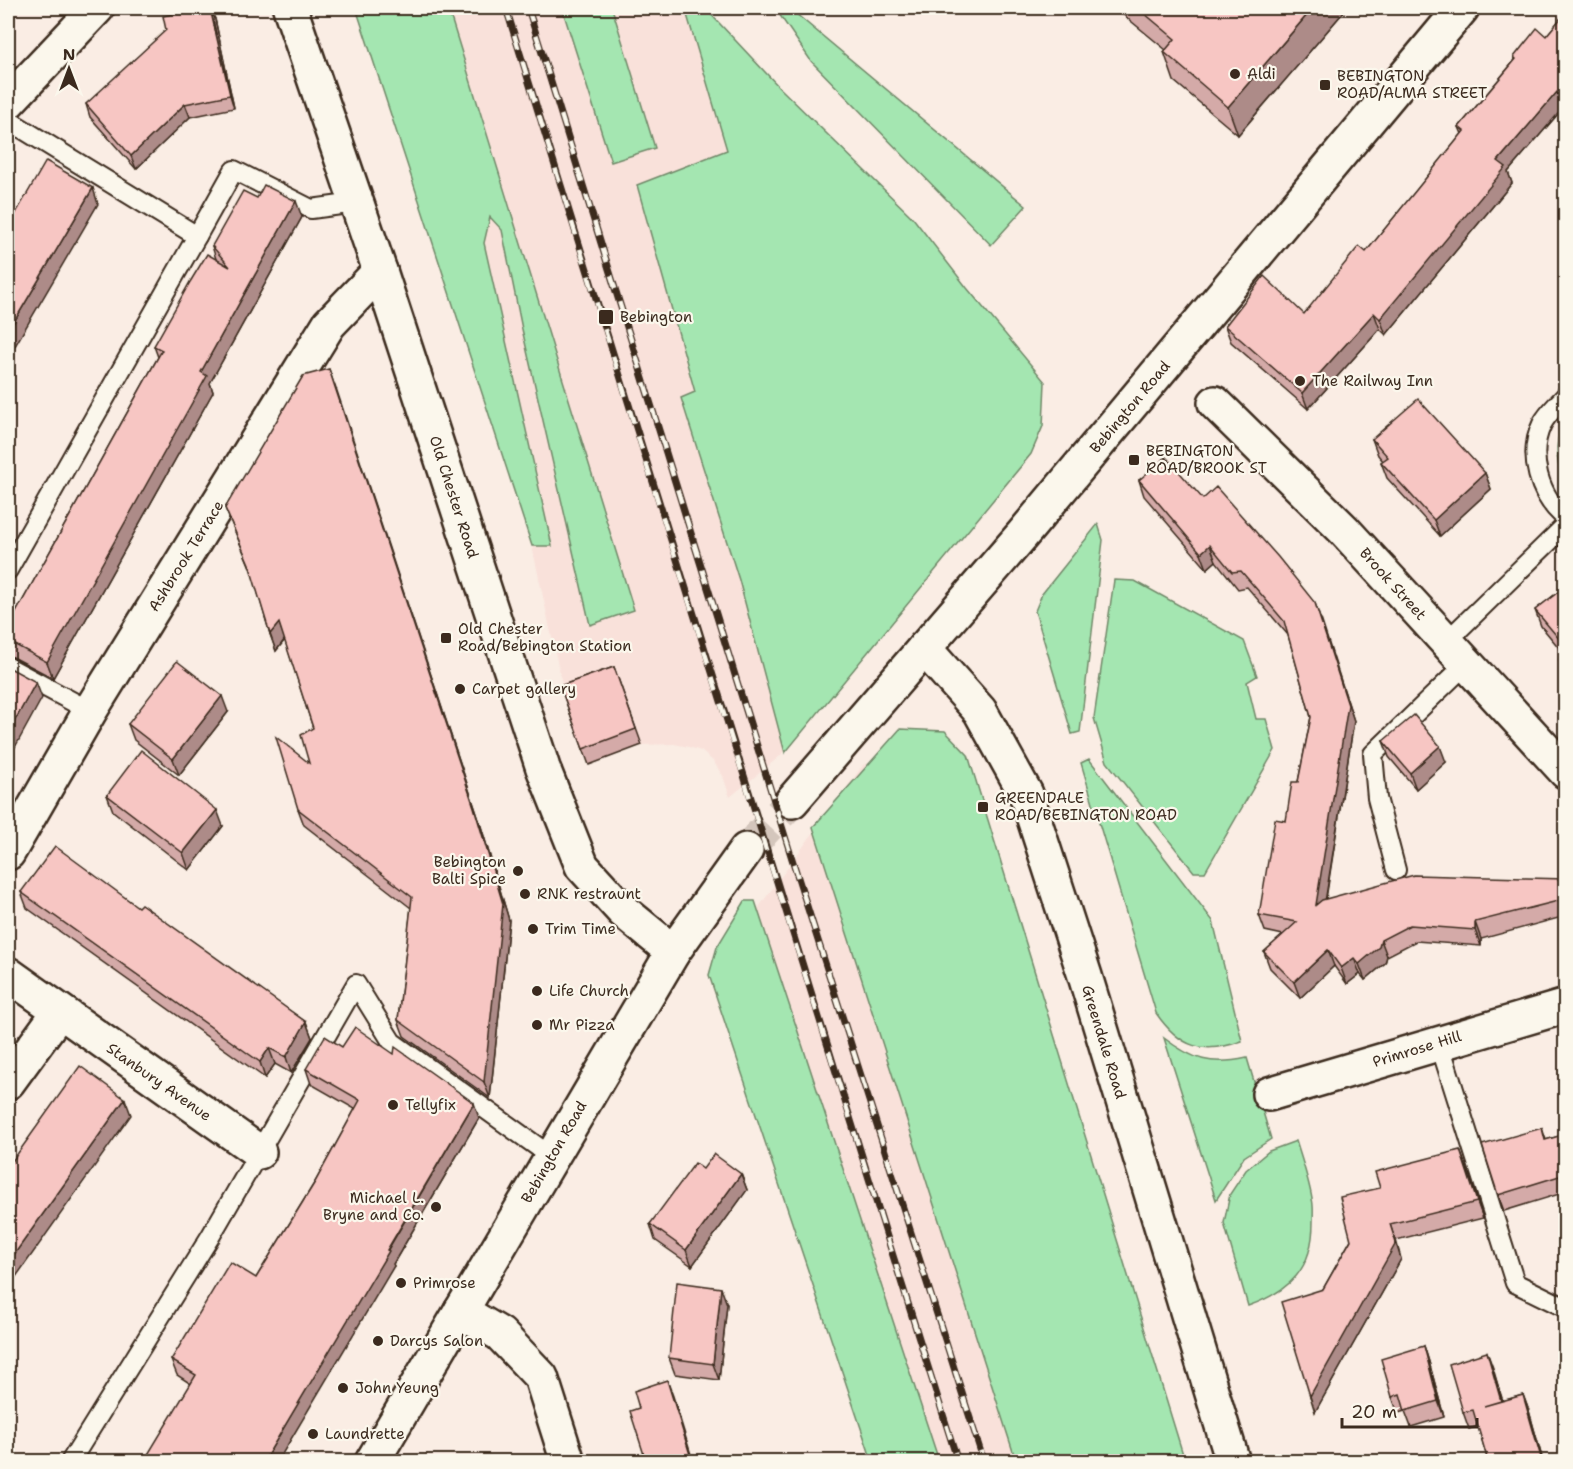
<svg xmlns="http://www.w3.org/2000/svg" width="1573" height="1469" font-family="'Shantell Sans',sans-serif">
<style>
.built{fill:#f9e1da}
.green{fill:#a4e6b1;stroke:#708868;stroke-width:1.5}
.lines{fill:none;stroke-linecap:round;stroke-linejoin:round}
.secondary-tunnel{stroke:#d4c6bc;stroke-width:33;stroke-dasharray:33 16;stroke-linecap:butt}
.service-casing{stroke:#3b2a1e;stroke-width:22}
.minor-casing{stroke:#3b2a1e;stroke-width:38}
.secondary-casing{stroke:#3b2a1e;stroke-width:38}
.service{stroke:#fbf7ec;stroke-width:18}
.minor{stroke:#fbf7ec;stroke-width:33}
.secondary{stroke:#fbf7ec;stroke-width:33}
.rail-casing{stroke:#3b2a1e;stroke-width:7}
.rail{stroke:#fbf7ec;stroke-width:4.5;stroke-dasharray:14;stroke-linecap:butt}
.wall{fill:#d4aaa8;stroke:#3b2a1e;stroke-width:1.5}
.shaded-wall{fill:#ad8b88;stroke:#3b2a1e;stroke-width:1.5}
.building{fill:#f7c6c3;stroke:#3b2a1e;stroke-width:1.5}
.poi-dot{fill:#3b2a1e;stroke:#fbf7ec;stroke-width:2}
.labels{text-anchor:middle;dominant-baseline:central;stroke-width:4.5;stroke-linejoin:round;paint-order:stroke}
.poi-label{font-size:15px;fill:#3b2a1e;stroke:#fbf7ec;text-anchor:start}
.street-label{font-size:15px;fill:#3b2a1e;stroke:#fbf7ec}
</style>
<rect width="100%" height="100%" fill="#faede4"/>
<filter id="ink" filterUnits="userSpaceOnUse"><feTurbulence type="fractalNoise" baseFrequency=".0167" numOctaves="2"/><feDisplacementMap in="SourceGraphic" scale="12" xChannelSelector="R" yChannelSelector="G"/><feConvolveMatrix kernelMatrix="1 2 1 2 8 2 1 2 1" color-interpolation-filters="sRGB"/></filter>
<g filter="url(#ink)">
<g class="built">
<polygon points="356,8 696,8 928,579 779,757 730,797 723,776 713,761 701,751 689,747 674,744 642,745 589,765 566,702 532,546"/>
<polygon points="886,756 1178,1461 872,1461 709,975 863,765"/>
</g>
<g class="green">
<polygon points="356,8 448,8 634,610 590,625 522,329 502,230 490,217 484,243 552,546 532,546"/>
<polygon points="562,8 612,8 655,148 611,162"/>
<polygon points="685,8 705,8 781,89 913,218 967,288 1045,382 1043,426 1031,454 785,753 739,580 681,398 695,392 637,185 727,150"/>
<polygon points="775,8 789,8 1026,206 991,245 811,61"/>
<path d="M 1565,415 L 1565,480 C 1552,459 1557,436 1565,415 Z"/>
<polygon points="1098,524 1103,540 1080,732 1072,734 1035,611 1042,594"/>
<polygon points="1114,580 1135,581 1244,641 1257,676 1247,682 1256,719 1266,719 1275,750 1205,872 1194,872 1107,762 1094,718"/>
<polygon points="900,729 945,731 968,755 1185,1461 1016,1461 813,827"/>
<path d="M 1089,759 L 1213,921 L 1242,1041 C 1203,1055 1180,1048 1156,1013 L 1081,763 Z"/>
<polygon points="745,901 755,901 939,1461 872,1461 709,975 717,947"/>
<path d="M 1164,1038 C 1193,1060 1211,1066 1247,1058 L 1271,1139 L 1244,1157 L 1216,1200 Z"/>
<path d="M 1296,1141 C 1302,1160 1309,1180 1312,1199 C 1314,1206 1313,1215 1313,1222 C 1313,1269 1290,1291 1248,1306 L 1224,1223 L 1230,1194 L 1246,1170 L 1269,1151 Z"/>
</g>
<g class="lines">
<polyline class="secondary-tunnel" points="746,850 792,801"/>
<defs>
<g id="service">
<polyline points="8,120 197,236 8,570"/>
<polyline points="197,236 234,170 311,209 356,203"/>
<path d="M 1566,395 C 1558,404 1547,414 1542,424 C 1527,455 1539,497 1566,518"/>
<polyline points="1446,642 1566,525"/>
<polyline points="8,667 90,711"/>
<polyline points="1396,870 1377,798 1373,754 1466,664"/>
<polyline points="1439,1042 1515,1283 1566,1308"/>
<polyline points="70,1462 210,1237 356,984 392,1042 552,1157"/>
</g>
<g id="minor">
<polyline points="8,102 97,8"/>
<polyline points="1215,403 1344,530 1566,772"/>
<polyline points="924,648 980,711 1026,794 1085,976 1233,1462"/>
<polyline points="8,853 90,711 329,324 380,271"/>
<polyline points="8,974 259,1152"/>
<polyline points="8,1082 59,1012"/>
<polyline points="1269,1094 1566,1006"/>
<polyline points="461,1311 500,1334 541,1377 568,1462"/>
</g>
<g id="secondary">
<polyline points="290,8 380,271 543,768 582,866 623,911 673,952"/>
<polyline points="792,801 1023,534 1462,8"/>
<polyline points="372,1462 673,952 746,850"/>
</g>
</defs>
<use href="#service" class="service-casing"/>
<use href="#minor" class="minor-casing"/>
<use href="#secondary" class="secondary-casing"/>
<use href="#service" class="service"/>
<use href="#minor" class="minor"/>
<use href="#secondary" class="secondary"/>
<defs>
<g id="rail">
<path d="M 506,8 C 655,493 805,978 958,1462"/>
<polyline points="528,8 793,862 984,1462"/>
</g>
</defs>
<use href="#rail" class="rail-casing"/>
<use href="#rail" class="rail"/>
</g>
<g class="wall">
<polygon points="210,8 215,19 234,108 190,117 136,169 90,117 86,104"/>
<polygon points="1115,8 1347,8 1238,135 1174,81 1164,52 1166,50"/>
<polygon points="1566,12 1566,110 1563,108 1508,172 1512,183 1386,335 1380,329 1308,409 1231,342 1225,326 1304,314 1366,252 1462,134 1459,127 1515,60 1514,57 1546,36"/>
<polygon points="257,198 302,217 210,383 213,392 53,678 13,657 8,656 8,627 158,357 154,346 216,259 212,246"/>
<polygon points="335,385 480,823 509,920 490,1098 404,1036 398,1020 411,908 304,825 298,809 309,763 313,728 285,640 276,651 270,634 252,572 225,508"/>
<polygon points="1372,439 1485,473 1491,489 1440,536 1387,478 1381,462 1383,461 1378,455"/>
<polygon points="1139,480 1203,499 1321,619 1354,721 1326,899 1566,879 1566,916 1481,939 1481,946 1416,941 1387,956 1385,963 1365,980 1360,974 1347,984 1334,966 1300,998 1270,968 1264,952 1283,935 1265,931 1259,915 1286,821 1298,782 1311,717 1288,635 1247,587 1238,589 1216,561 1207,569 1144,496"/>
<polygon points="1566,586 1566,676 1559,660 1565,655 1541,626 1535,610"/>
<polygon points="614,667 642,745 589,765 560,686"/>
<polygon points="228,712 179,775 134,740 128,724"/>
<polygon points="1383,741 1446,762 1416,789 1389,757"/>
<polygon points="107,795 223,826 189,870 113,811"/>
<polygon points="21,892 138,907 306,1022 312,1038 291,1073 275,1064 265,1078 27,908"/>
<polygon points="342,1047 479,1118 393,1264 394,1266 191,1384 177,1375 171,1360 256,1278 315,1182 355,1109 311,1084 306,1069"/>
<polygon points="1542,1128 1546,1140 1566,1134 1566,1192 1504,1211 1498,1195"/>
<polygon points="1466,1166 1483,1218 1396,1240 1401,1259 1315,1412 1323,1289 1380,1188"/>
<polygon points="703,1169 741,1174 747,1190 692,1266 655,1240 650,1224"/>
<polygon points="727,1304 719,1380 675,1374 669,1358"/>
<polygon points="1424,1346 1429,1362 1444,1417 1411,1427 1405,1411 1398,1413 1392,1397"/>
<polygon points="1487,1352 1503,1401 1523,1395 1529,1411 1543,1461 1488,1461 1478,1426 1469,1429 1463,1412"/>
</g>
<g class="shaded-wall">
<polygon points="210,8 215,19 234,108 230,95"/>
<polygon points="1313,8 1347,8 1238,135 1228,107"/>
<polygon points="1557,92 1563,108 1508,172 1512,183 1386,335 1380,319 1498,161"/>
<polygon points="185,104 190,117 136,169 131,156"/>
<polygon points="93,188 98,204 8,358 8,332"/>
<polygon points="296,201 302,217 210,383 213,392 53,678 47,662 201,372"/>
<polygon points="1374,313 1380,329 1308,409 1302,393"/>
<polygon points="329,369 480,823 509,920 490,1098 484,1082"/>
<polygon points="1485,473 1491,489 1440,536 1434,520"/>
<polygon points="1210,545 1216,561 1207,569 1201,553"/>
<polygon points="1315,603 1354,721 1322,921 1316,905"/>
<polygon points="279,623 285,639 276,651 270,634"/>
<polygon points="36,682 42,698 8,760 8,733"/>
<polygon points="222,696 228,712 179,775 173,759"/>
<polygon points="1440,746 1446,762 1416,789 1410,773"/>
<polygon points="217,810 223,826 189,870 183,853"/>
<polygon points="1475,922 1481,939 1481,946 1475,930"/>
<polygon points="1381,940 1387,956 1385,963 1365,980 1359,964"/>
<polygon points="1328,950 1334,966 1300,998 1294,982"/>
<polygon points="1354,958 1360,974 1347,984 1341,968"/>
<polygon points="306,1022 312,1038 291,1073 286,1057"/>
<polygon points="269,1048 275,1064 265,1078 260,1062"/>
<polygon points="125,1099 131,1115 8,1288 8,1263"/>
<polygon points="474,1103 479,1118 393,1264 394,1266 278,1461 264,1461"/>
<polygon points="1460,1150 1466,1166 1483,1218 1477,1202"/>
<polygon points="741,1174 747,1190 692,1266 686,1250"/>
<polygon points="1390,1224 1401,1259 1315,1412 1310,1396"/>
<polygon points="721,1288 727,1304 719,1380 713,1364"/>
<polygon points="1424,1346 1429,1362 1444,1417 1438,1401"/>
<polygon points="1487,1352 1493,1368 1507,1417 1501,1401"/>
<polygon points="667,1380 673,1396 693,1461 692,1461"/>
<polygon points="1523,1395 1529,1411 1543,1461 1542,1461"/>
</g>
<g class="building">
<polygon points="202,8 210,8 230,95 185,104 131,156 86,104 166,30 163,16"/>
<polygon points="1138,8 1313,8 1228,107 1164,52 1175,39"/>
<polygon points="1566,12 1566,95 1564,98 1557,92 1498,161 1506,167 1380,319 1374,313 1302,393 1225,326 1264,276 1304,314 1359,246 1366,252 1464,131 1459,127 1516,59 1514,57 1537,28 1546,36"/>
<polygon points="46,161 93,188 8,332 8,227"/>
<polygon points="264,185 296,201 201,372 207,376 47,662 8,641 8,627 162,350 154,346 190,282 207,254 230,267 212,246 243,191 257,198"/>
<polygon points="329,369 474,807 503,904 484,1082 398,1020 412,897 298,809 276,737 309,763 301,735 313,728 279,623 270,634 249,564 225,508 303,376"/>
<polygon points="1418,399 1485,473 1434,520 1381,462 1388,457 1372,439"/>
<polygon points="1166,457 1203,499 1216,487 1278,557 1315,603 1348,705 1316,905 1322,900 1414,875 1566,879 1566,899 1475,922 1475,930 1410,925 1381,940 1379,947 1359,964 1354,958 1341,968 1328,950 1294,982 1264,952 1297,922 1259,915 1275,819 1286,821 1292,782 1298,782 1311,717 1284,621 1241,571 1232,572 1210,545 1201,553 1139,480"/>
<polygon points="1566,586 1566,647 1535,610"/>
<polygon points="1566,655 1566,668 1559,660"/>
<polygon points="177,661 222,696 173,759 128,724"/>
<polygon points="8,667 36,682 8,733"/>
<polygon points="614,667 636,729 583,749 560,686"/>
<polygon points="1414,715 1440,746 1410,773 1383,741"/>
<polygon points="141,750 217,810 183,853 107,795"/>
<polygon points="55,846 138,907 141,904 306,1022 286,1057 269,1048 260,1062 21,892"/>
<polygon points="355,1027 394,1054 395,1047 474,1103 387,1250 389,1251 264,1461 144,1461 196,1375 171,1360 230,1262 256,1278 315,1182 360,1100 306,1069 325,1036 342,1047"/>
<polygon points="80,1066 125,1099 8,1263 8,1167"/>
<polygon points="1542,1128 1545,1140 1566,1134 1566,1174 1498,1195 1482,1145"/>
<polygon points="1460,1150 1477,1202 1390,1224 1396,1243 1310,1396 1281,1302 1323,1289 1351,1240 1340,1197 1380,1188 1375,1172"/>
<polygon points="714,1154 741,1174 686,1250 650,1224 695,1163 703,1169"/>
<polygon points="677,1282 721,1288 713,1364 669,1358"/>
<polygon points="1424,1346 1438,1401 1405,1411 1400,1394 1392,1397 1381,1359"/>
<polygon points="1487,1352 1501,1401 1484,1406 1523,1395 1542,1461 1488,1461 1473,1410 1463,1412 1449,1364"/>
<polygon points="667,1380 692,1461 646,1461 630,1411 639,1408 634,1391"/>
</g>
</g>
<g class="poi-dot">
<circle cx="1235" cy="74" r="6"/>
<rect x="1319" y="79" width="12" height="12" rx="3"/>
<rect x="598" y="309" width="16" height="16" rx="3"/>
<circle cx="1300" cy="381" r="6"/>
<rect x="1128" y="454" width="12" height="12" rx="3"/>
<rect x="440" y="632" width="12" height="12" rx="3"/>
<circle cx="460" cy="689" r="6"/>
<rect x="977" y="801" width="12" height="12" rx="3"/>
<circle cx="518" cy="871" r="6"/>
<circle cx="525" cy="894" r="6"/>
<circle cx="533" cy="929" r="6"/>
<circle cx="537" cy="991" r="6"/>
<circle cx="537" cy="1025" r="6"/>
<circle cx="393" cy="1105" r="6"/>
<circle cx="436" cy="1207" r="6"/>
<circle cx="401" cy="1283" r="6"/>
<circle cx="378" cy="1341" r="6"/>
<circle cx="343" cy="1388" r="6"/>
<circle cx="313" cy="1434" r="6"/>
</g>
<g class="labels">
<g class="poi-label">
<text x="1247" y="74">Aldi</text>
<text x="1337" y="76">BEBINGTON<tspan x="1337" dy="17">ROAD/ALMA STREET</tspan></text>
<text x="620" y="317">Bebington</text>
<text x="1312" y="381">The Railway Inn</text>
<text x="1146" y="451">BEBINGTON<tspan x="1146" dy="17">ROAD/BROOK ST</tspan></text>
<text x="458" y="629">Old Chester<tspan x="458" dy="17">Road/Bebington Station</tspan></text>
<text x="472" y="689">Carpet gallery</text>
<text x="995" y="798">GREENDALE<tspan x="995" dy="17">ROAD/BEBINGTON ROAD</tspan></text>
<text x="506" y="862" text-anchor="end">Bebington<tspan x="506" dy="17">Balti Spice</tspan></text>
<text x="537" y="894">RNK restraunt</text>
<text x="545" y="929">Trim Time</text>
<text x="549" y="991">Life Church</text>
<text x="549" y="1025">Mr Pizza</text>
<text x="405" y="1105">Tellyfix</text>
<text x="424" y="1198" text-anchor="end">Michael L.<tspan x="424" dy="17">Bryne and Co.</tspan></text>
<text x="413" y="1283">Primrose</text>
<text x="390" y="1341">Darcys Salon</text>
<text x="355" y="1388">John Yeung</text>
<text x="325" y="1434">Laundrette</text>
</g>
<g class="street-label">
<text transform="translate(1130 407) rotate(-50)">Bebington Road</text>
<text transform="translate(454 497) rotate(72)">Old Chester Road</text>
<text transform="translate(186 556) rotate(-58)">Ashbrook Terrace</text>
<text transform="translate(1393 584) rotate(48)">Brook Street</text>
<text transform="translate(1104 1042) rotate(73)">Greendale Road</text>
<text transform="translate(1417 1049) rotate(-17)">Primrose Hill</text>
<text transform="translate(159 1082) rotate(35)">Stanbury Avenue</text>
<text transform="translate(554 1152) rotate(-60)">Bebington Road</text>
</g>
</g>
<rect width="1573" height="1469" fill="none" stroke="#fbf7ec" stroke-width="30"/>
<rect x="15" y="15" width="1543" height="1439" fill="none" stroke="#3b2a1e" stroke-width="2" filter="url(#ink)"/>
<g transform="translate(69 69)" stroke="#fbf7ec" stroke-width="4.5" paint-order="stroke">
<path d="M0-4.5L10 22L0 15L-10 22Z" fill="#3b2a1e"/>
<text y="-9" font-size="16" font-weight="bold" text-anchor="middle" fill="#3b2a1e">N</text>
</g>
<path d="M1342 1418v9h135v-9" fill="none" stroke="#3b2a1e" stroke-width="3"/>
<text x="1351" y="1418" font-size="18" fill="#3b2a1e" stroke="#fbf7ec" stroke-width="4.5" paint-order="stroke">20 m</text>
</svg>
